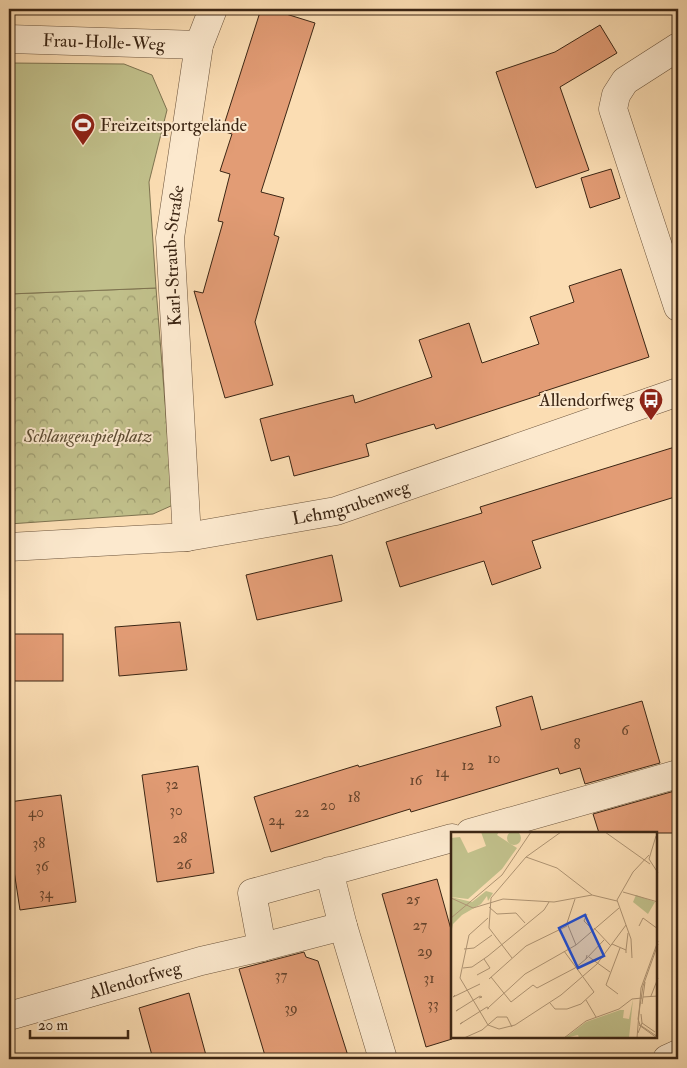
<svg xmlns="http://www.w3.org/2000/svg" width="687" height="1068" font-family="'IM FELL Double Pica',serif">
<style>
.park{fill:url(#park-crowns);stroke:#7e7350}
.garden{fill:#c1c08b;stroke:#7e7350}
.building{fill:#e29c75;stroke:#3c2614}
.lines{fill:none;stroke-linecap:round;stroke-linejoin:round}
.minor-casing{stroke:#6c543c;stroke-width:29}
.minor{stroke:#fce9ce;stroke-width:28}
.labels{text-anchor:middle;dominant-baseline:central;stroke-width:4;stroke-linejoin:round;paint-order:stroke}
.number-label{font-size:15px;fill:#66442c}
.street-label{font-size:18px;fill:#3c2614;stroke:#fce9ce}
.poi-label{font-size:18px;fill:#3c2614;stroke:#fce9ce;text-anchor:start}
.park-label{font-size:18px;font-style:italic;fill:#5d4c32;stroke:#fce9ce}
.inset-road{fill:none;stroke:#af9473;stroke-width:1}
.view{fill:#1d4ed8;fill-opacity:0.15;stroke:#1d4ed8;stroke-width:2.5}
.inset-edge{fill:none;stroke:#3c2614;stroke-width:2.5}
</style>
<defs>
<pattern id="park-crowns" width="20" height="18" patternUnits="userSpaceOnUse" patternTransform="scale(1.25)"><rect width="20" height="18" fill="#c1c08b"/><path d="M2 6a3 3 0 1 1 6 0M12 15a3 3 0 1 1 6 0" fill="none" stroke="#9e9c70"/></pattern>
</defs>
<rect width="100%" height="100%" fill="#fbddb3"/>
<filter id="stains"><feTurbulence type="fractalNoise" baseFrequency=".004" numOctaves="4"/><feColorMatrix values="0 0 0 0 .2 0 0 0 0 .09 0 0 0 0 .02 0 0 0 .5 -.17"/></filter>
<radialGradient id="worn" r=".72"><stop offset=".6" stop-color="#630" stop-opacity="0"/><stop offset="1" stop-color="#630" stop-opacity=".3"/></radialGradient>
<polygon class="park" points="156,288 173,505 153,514 9,524 9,294"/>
<polygon class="garden" points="9,63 124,64 152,75 167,110 149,182 156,288 9,294"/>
<g class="building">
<polygon points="261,9 270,9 315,23 261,192 284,198 274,235 279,237 255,322 273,385 225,398 194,291 203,293 223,222 218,221 230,174 220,171 232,134 222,131"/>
<polygon points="600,25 617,53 560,87 589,170 536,188 496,72 555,52"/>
<polygon points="611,169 620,198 590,208 581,178"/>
<polygon points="621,269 649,357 539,393 540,395 436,429 434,424 366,444 369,456 294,476 289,456 271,461 260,419 353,395 355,403 432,377 419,340 469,323 482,363 539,344 530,317 574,302 569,286"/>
<polygon points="678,446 678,496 532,541 541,568 492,585 484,561 400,587 386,542 482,513 480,507"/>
<polygon points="332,555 342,601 257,620 246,575"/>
<polygon points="180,622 187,670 119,676 115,627"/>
<rect x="9" y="634" width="54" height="47"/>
<polygon points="532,696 541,730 642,701 660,763 585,784 580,768 560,774 558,768 411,812 410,809 271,852 254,797 358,765 359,767 501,726 496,707"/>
<polygon points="198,766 214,873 157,882 142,775"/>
<polygon points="678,790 678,833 599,833 593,814"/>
<polygon points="61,795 76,902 20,910 9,838 9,802"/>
<polygon points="437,879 452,933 452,1039 426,1047 382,894"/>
<polygon points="304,952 306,957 318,961 349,1059 266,1059 239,969"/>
<polygon points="189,993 207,1059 153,1059 139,1008"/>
</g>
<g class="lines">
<defs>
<g id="minor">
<path id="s1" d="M 9,39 L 199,45"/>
<polyline points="678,47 625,81 616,95 613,109 678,307"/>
<path id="s2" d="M 187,537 L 170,238 L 199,45 L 213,9"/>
<path id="s3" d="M 9,547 L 187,537 L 336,511 L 678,392"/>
<polyline points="470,833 678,774"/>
<polyline points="329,871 343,926 262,947 252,893 452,838"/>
<polyline points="343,926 383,1059"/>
<path id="s4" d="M 9,1016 L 201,961 L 262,947"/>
<polyline points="667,1059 678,1054"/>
</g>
</defs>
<use href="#minor" class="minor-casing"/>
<use href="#minor" class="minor"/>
</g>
<defs>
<symbol id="stadium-pin" viewBox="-11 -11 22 30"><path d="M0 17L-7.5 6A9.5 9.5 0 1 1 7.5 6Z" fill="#8f2418" stroke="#fce9ce"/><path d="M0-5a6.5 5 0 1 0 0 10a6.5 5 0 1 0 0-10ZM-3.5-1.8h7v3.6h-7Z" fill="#fff"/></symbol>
<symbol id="bus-pin" viewBox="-11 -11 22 30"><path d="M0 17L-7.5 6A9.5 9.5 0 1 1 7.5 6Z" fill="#8f2418" stroke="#fce9ce"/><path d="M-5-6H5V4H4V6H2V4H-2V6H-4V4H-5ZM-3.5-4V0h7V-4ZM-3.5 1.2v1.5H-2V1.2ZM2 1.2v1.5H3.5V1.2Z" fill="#fff"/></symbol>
</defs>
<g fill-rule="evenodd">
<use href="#stadium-pin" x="69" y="111" width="28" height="38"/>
<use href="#bus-pin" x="637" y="386" width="28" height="38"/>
</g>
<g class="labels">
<g class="number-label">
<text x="625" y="730">6</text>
<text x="577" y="744">8</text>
<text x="494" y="758">10</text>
<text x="468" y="765">12</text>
<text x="442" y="772">14</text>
<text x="416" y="780">16</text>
<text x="172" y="784">32</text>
<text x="354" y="797">18</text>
<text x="328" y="805">20</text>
<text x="176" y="810">30</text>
<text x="36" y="812">40</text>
<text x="302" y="812">22</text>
<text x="276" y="820">24</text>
<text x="180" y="838">28</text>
<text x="39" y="843">38</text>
<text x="184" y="864">26</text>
<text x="42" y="866">36</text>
<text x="46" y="893">34</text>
<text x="413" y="899">25</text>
<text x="420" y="925">27</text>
<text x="425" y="951">29</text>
<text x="281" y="975">37</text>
<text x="429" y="978">31</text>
<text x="433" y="1004">33</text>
<text x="291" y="1008">39</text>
</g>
<g class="street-label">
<text stroke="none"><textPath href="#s1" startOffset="95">Frau-Holle-Weg</textPath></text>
<text stroke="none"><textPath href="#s2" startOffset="282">Karl-Straub-Straße</textPath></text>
<text stroke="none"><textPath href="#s3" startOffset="346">Lehmgrubenweg</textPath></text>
<text stroke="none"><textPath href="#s4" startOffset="131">Allendorfweg</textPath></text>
</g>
<g class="poi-label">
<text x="100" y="125">Freizeitsportgelände</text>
<text x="634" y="400" text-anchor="end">Allendorfweg</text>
</g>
<g class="park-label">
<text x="88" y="436">Schlangenspielplatz</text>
</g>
</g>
<g transform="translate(451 832)">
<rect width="206" height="206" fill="#fbddb3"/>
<path d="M56 6a7 7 0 1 1 14 0a7 7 0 1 1-14 0ZM 35,59 L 42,61 L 37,69 L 36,64 L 30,72 L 11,83 L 2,92 L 0,102 L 0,65 L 21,70 ZM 182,167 L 178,206 L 128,206 L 127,203 L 114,206 L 135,190 L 169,178 L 173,178 L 172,186 L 178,187 Z" fill="#c1c08b"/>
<path d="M 185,63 L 204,70 L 197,82 L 182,70 Z" fill="#c1c08b"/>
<path d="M 30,0 L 48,0 L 46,3 L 66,16 L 51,37 L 17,67 L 0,65 L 0,6 L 9,5 L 17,21 L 35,14 Z" fill="#c1c08b"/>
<path class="inset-road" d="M 154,0 L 199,32M 205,4 L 198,27 L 207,41M 75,25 L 106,36 L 141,63M 172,60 L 207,70M 0,66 L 22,76 L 52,67 L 103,70 L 141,63 L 166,69M 124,67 L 116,91 L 125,113M 38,75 L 46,82 L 65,81 L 74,91M 136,82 L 133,89 L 141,97M 0,86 L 51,43 L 80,0M 37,86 L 18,103 L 9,146 L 37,193 L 48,197 L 64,193 L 110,163 L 146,132 L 175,93M 188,94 L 192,86 L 207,97M 143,96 L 160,114M 161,112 L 175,118 L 175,121M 207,112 L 192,154 L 187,187 L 189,193 L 207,205M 13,117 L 23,116 L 41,103M 175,118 L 177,101M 136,123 L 135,127 L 153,108M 138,125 L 159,140M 61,126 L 38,96 L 40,66 L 75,25 L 110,0M 181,126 L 180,107 L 166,68 L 182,40 L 198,23M 12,136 L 21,135 L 37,124 L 93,78 L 98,70M 26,143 L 39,136 L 33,127M 40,145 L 60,170 L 82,153 L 86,156 L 124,136 L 135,127M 38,147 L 75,114 L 116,94M 167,162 L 155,153 L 169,116M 4,163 L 2,165 L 29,152M 200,164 L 207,146M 192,165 L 207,164M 135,168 L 145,185M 99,171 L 104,177 L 116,177 L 130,172 L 143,160 L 113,119M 191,172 L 194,150M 38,175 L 74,142 L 125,113 L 168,76M 8,177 L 5,179 L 29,164 L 31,165 L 28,166M 12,190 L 9,192 L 36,175 L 38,176 L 36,177M 191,191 L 204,200M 188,193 L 206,206M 187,201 L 191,191 L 190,182M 13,206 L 31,198 L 46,185 L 56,185 L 61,195M 113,206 L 135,189 L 168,177 L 181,167 L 191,166M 186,206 L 190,156 L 207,109"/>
<path class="view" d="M 134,83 L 153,124 L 127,136 L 108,96 Z"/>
<rect width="206" height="206" class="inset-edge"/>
</g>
<rect width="687" height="1068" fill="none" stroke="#fbddb3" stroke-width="30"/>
<rect x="10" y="10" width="667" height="1048" fill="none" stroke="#3c2614" stroke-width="2.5"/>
<rect x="15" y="15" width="657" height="1038" fill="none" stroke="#3c2614"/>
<path d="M30 1030v8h98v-8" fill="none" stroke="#3c2614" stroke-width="2.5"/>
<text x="38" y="1030" font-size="15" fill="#3c2614" stroke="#fce9ce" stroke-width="4" paint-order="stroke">20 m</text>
<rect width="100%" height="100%" filter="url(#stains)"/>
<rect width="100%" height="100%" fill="url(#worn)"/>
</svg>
